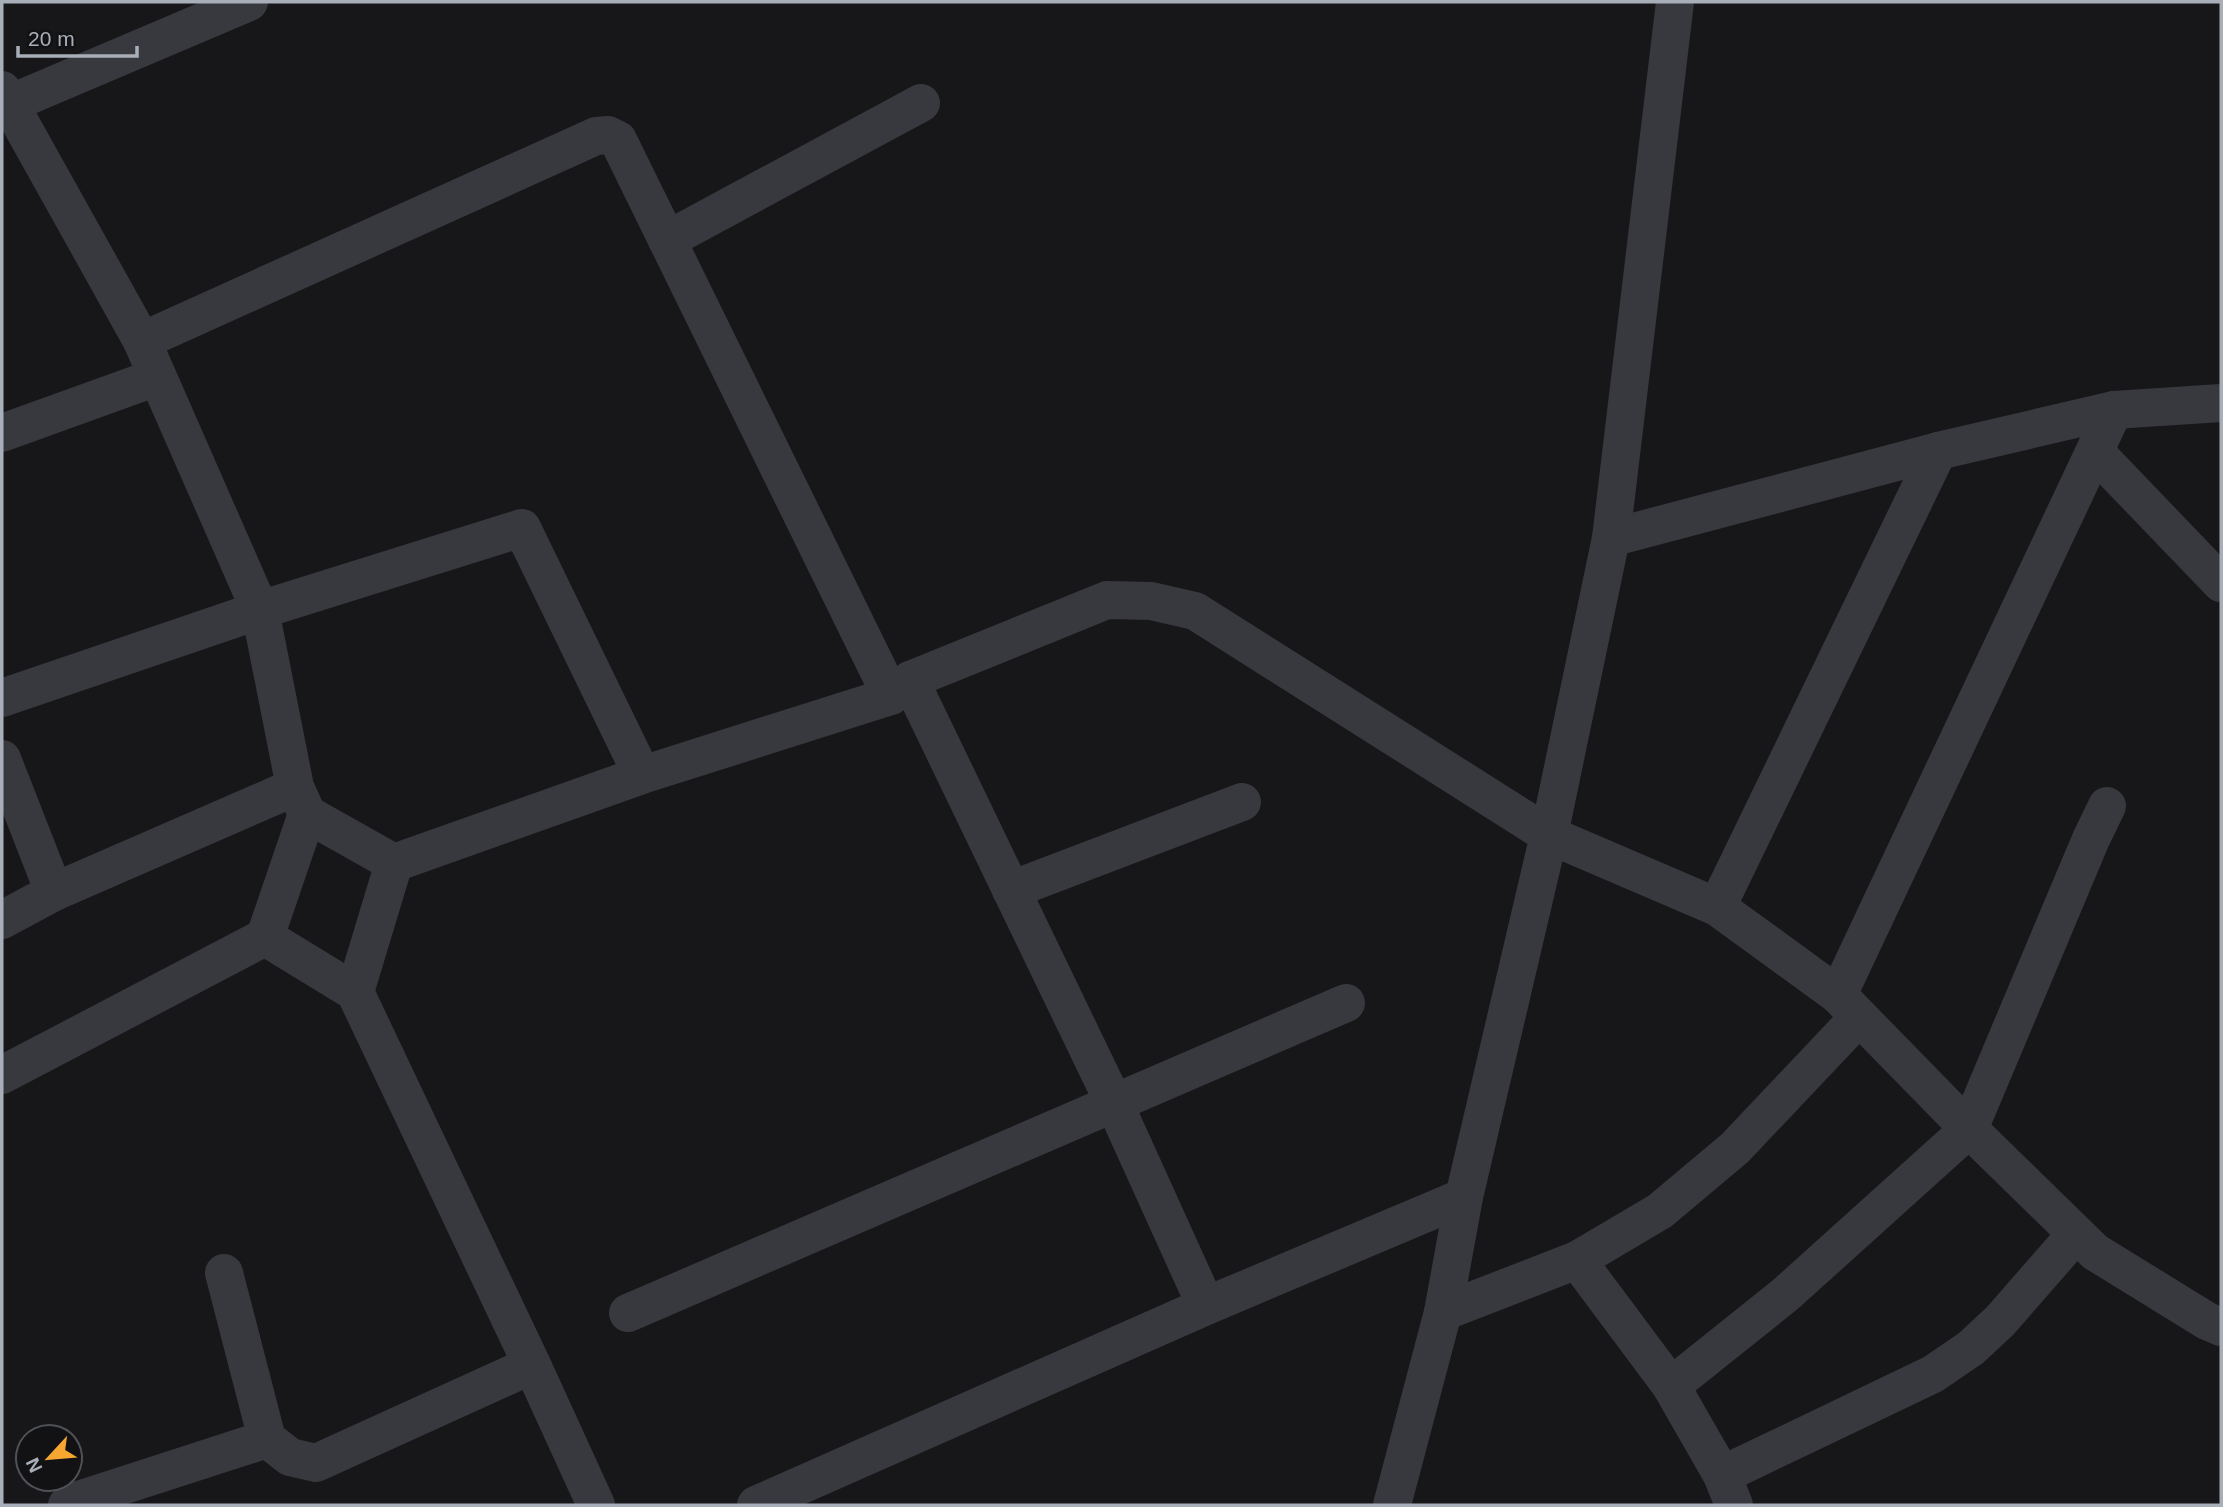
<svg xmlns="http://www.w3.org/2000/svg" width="2223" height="1507" font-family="Helvetica,sans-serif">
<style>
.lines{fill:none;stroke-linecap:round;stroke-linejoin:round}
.minor{stroke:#38393e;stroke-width:38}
</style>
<rect width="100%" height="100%" fill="#171719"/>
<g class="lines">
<g class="minor">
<polyline points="2,90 142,341 260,610 295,787 307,814 394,863 355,992"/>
<polyline points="9,104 249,2"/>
<polyline points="667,240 921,103"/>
<polyline points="142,341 596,136 608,135 618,140 891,696"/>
<polyline points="2,433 157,377"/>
<polyline points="2095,452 2221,583"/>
<polyline points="1611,538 1938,451 2114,410 2221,403"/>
<polyline points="910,680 1114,1103 1206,1306"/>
<polyline points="2,698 260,610 522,528 642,775"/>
<polyline points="2,759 54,892"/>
<polyline points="307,814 265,937 355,992 532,1365 596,1505"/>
<polyline points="394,863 642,775 891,696 910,680 1107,600 1151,601 1195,611 1549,835 1717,907 1838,995 1969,1129 2095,1252 2207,1321 2221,1327"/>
<polyline points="1011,890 1242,802"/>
<polyline points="1717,907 1938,451"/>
<polyline points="2,920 54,892 295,787"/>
<polyline points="1838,995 2114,410"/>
<polyline points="2,1075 265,937"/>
<polyline points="1577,1260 1660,1211 1735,1148 1859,1017"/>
<polyline points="224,1273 267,1439 290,1457 316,1463 532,1365"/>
<polyline points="1443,1312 1577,1260 1671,1386 1722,1475 1734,1505"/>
<polyline points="628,1313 1346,1003"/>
<polyline points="1671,1386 1786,1294 1969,1129 2091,839 2107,806"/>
<polyline points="1722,1475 1933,1374 1971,1348 2000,1321 2076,1234"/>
<polyline points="67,1505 69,1503 267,1439"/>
<polyline points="756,1505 1206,1306 1464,1197"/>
<polyline points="1392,1505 1443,1312 1464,1197 1549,835 1611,538 1675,2"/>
</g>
</g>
<rect width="2223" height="1507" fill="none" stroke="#a9afb9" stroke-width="7"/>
<g transform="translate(49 1458) rotate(244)"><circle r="33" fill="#121214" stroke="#4e5156" stroke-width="2"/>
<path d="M0-5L12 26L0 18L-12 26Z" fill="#f6a732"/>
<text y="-10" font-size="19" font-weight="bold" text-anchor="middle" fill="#a9afb9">N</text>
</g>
<path d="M18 46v10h119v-10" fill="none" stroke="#a9afb9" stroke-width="3.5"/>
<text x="28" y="46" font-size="21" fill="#a9afb9" stroke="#121214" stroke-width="5" paint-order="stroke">20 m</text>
</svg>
